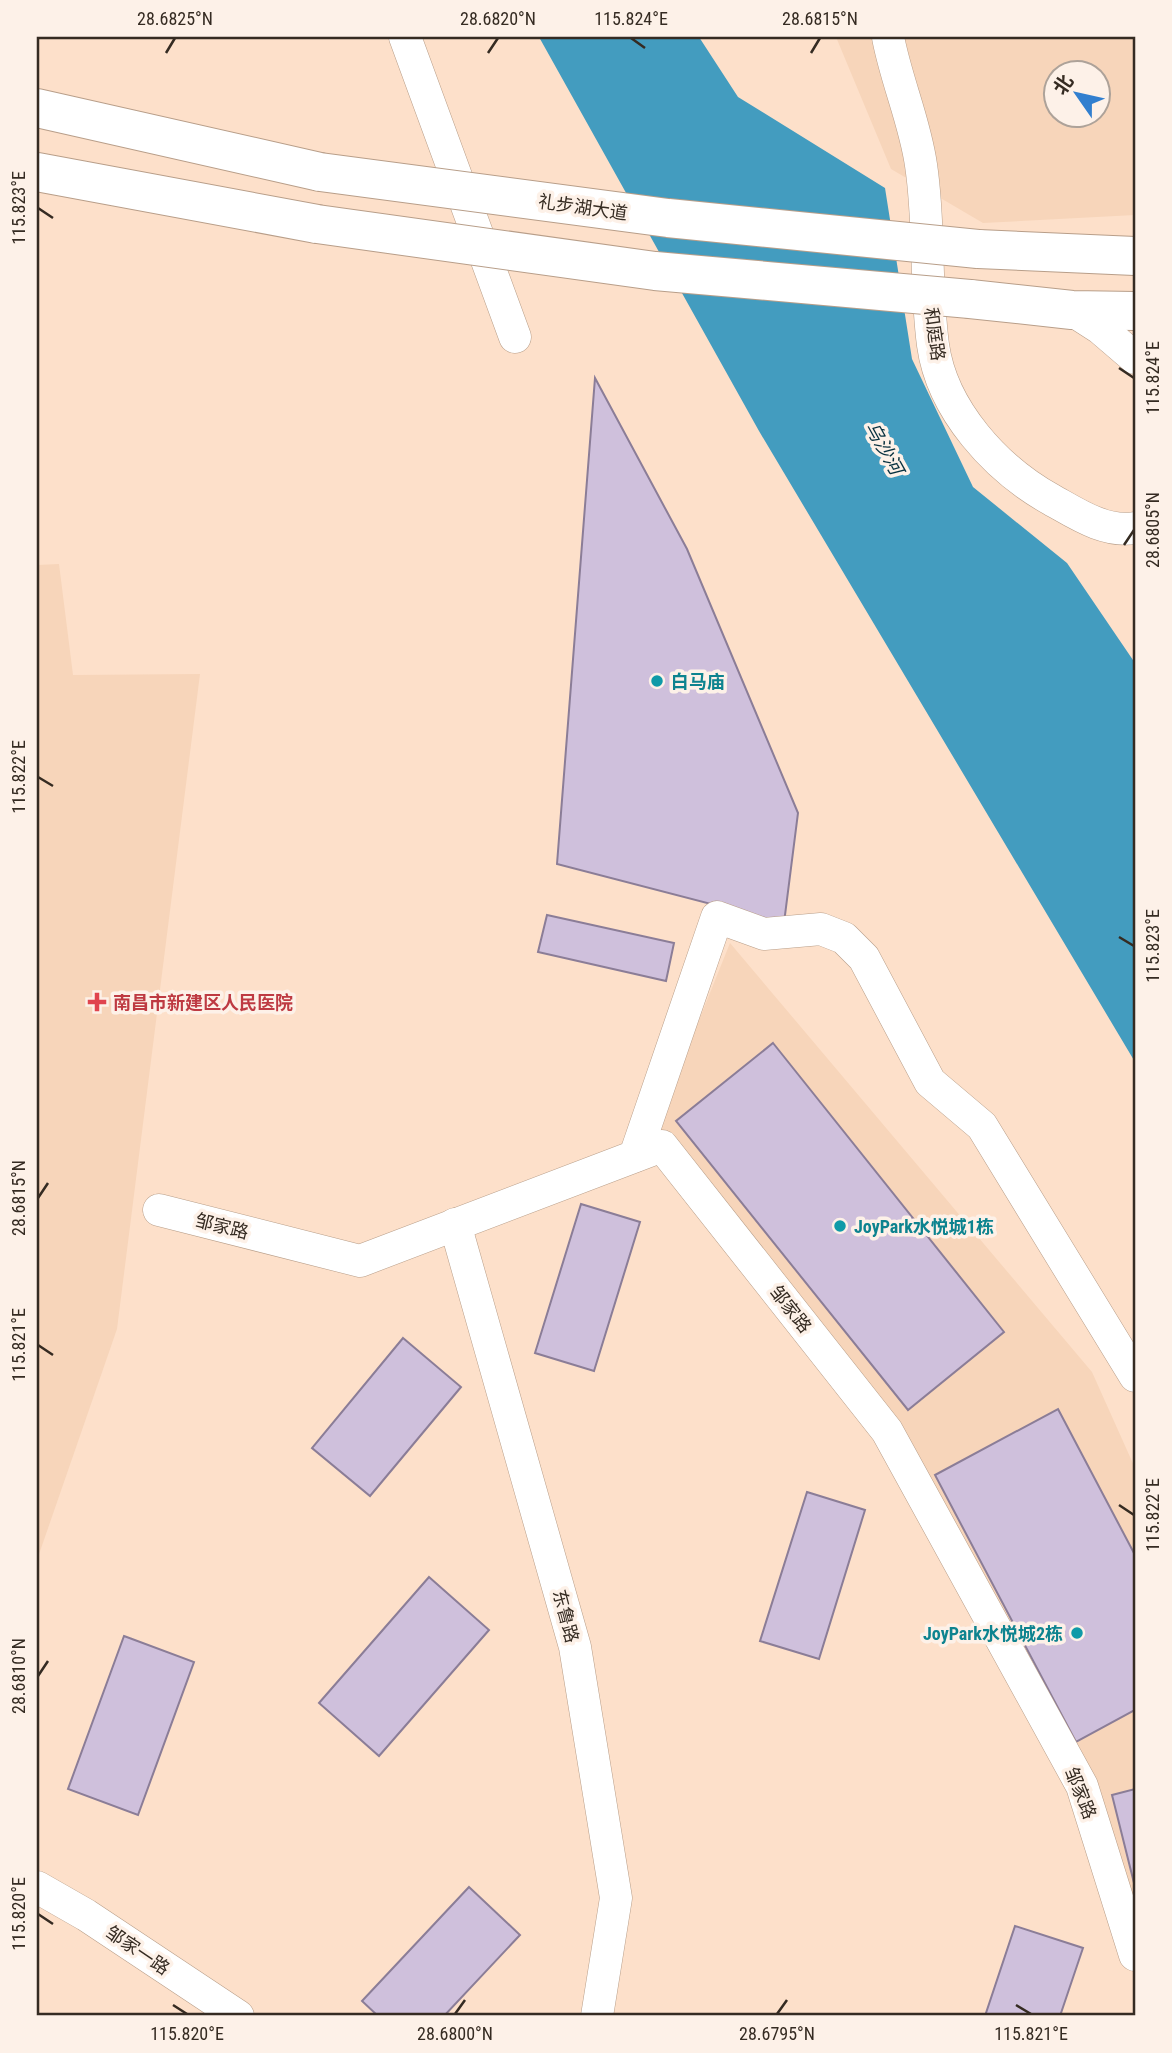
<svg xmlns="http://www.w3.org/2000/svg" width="1172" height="2053" font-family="'Roboto Condensed','Noto Sans SC',sans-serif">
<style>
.built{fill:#f7d5ba;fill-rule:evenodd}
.water{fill:#439cbf}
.building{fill:#cfc0dc;stroke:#8b7d97;stroke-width:2}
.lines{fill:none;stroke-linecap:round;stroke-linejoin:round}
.minor-casing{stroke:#b89e89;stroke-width:33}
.highway-casing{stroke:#b89e89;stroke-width:40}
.minor{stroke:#fff;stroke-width:32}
.highway{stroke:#fff;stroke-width:38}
.highway-bridge-casing{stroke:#b89e89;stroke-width:40;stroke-linecap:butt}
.highway-bridge{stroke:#fff;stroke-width:38}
.ticks{fill:none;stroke:#352b22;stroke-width:2.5}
.culture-dot{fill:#0f9aa8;stroke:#fdf1e8;stroke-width:2.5}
.health-dot{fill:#e0444e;stroke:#fdf1e8;stroke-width:2.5}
.labels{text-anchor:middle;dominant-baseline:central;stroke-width:7;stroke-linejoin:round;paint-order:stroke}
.street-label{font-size:18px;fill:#352b22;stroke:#fdf1e8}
.culture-label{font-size:18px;font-weight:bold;fill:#0d838f;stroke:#fdf1e8;text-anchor:start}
.health-label{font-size:18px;font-weight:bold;fill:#be3a42;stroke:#fdf1e8;text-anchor:start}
.water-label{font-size:19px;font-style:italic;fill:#06303f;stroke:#fdf1e8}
.neatline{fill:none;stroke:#352b22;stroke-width:2.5}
.ticks-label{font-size:18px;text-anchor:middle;fill:#352b22}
</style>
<rect width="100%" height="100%" fill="#fde0ca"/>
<g class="built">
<path d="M 836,37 L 1135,37 L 1135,215 L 983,223 L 891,169 ZM 1056,74 L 1098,74 L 1098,116 L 1056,116 Z"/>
<polygon points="59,564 73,675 200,674 117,1329 37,1560 37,565"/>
<polygon points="730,943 1092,1372 1135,1468 1135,1931 903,1431 655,1130"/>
</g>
<polygon class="water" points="539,37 699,37 738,97 885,188 912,359 973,487 1067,563 1135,663 1135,1062 759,431"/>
<g class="building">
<polygon points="595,378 687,549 798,813 784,923 557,864"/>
<polygon points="547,915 674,943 666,981 538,952"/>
<polygon points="773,1043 1004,1332 908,1410 676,1121"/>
<polygon points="581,1204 640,1222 594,1371 535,1353"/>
<polygon points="403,1338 461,1387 370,1496 312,1448"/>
<polygon points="1058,1409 1135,1555 1135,1710 1076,1742 935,1475"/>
<polygon points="807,1492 865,1510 819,1659 760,1641"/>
<polygon points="429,1577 489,1630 379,1756 319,1703"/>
<polygon points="124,1636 194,1662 138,1815 68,1789"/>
<polygon points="1135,1789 1135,1887 1112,1795"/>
<polygon points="469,1887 520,1935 444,2016 378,2016 362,2001"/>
<polygon points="1015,1926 1083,1948 1060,2016 985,2016"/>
</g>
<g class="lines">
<defs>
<g id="minor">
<polyline points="405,37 515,337"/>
<path d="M 888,37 C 896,80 915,122 921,165 C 930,224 925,285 933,345 C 942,410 996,469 1052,500 C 1077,514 1105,533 1135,528"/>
<polyline points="1072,310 1100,328 1135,358"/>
<polyline points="635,1156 717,917 764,934 821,929 844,938 864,958 930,1082 982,1126 1135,1376"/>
<polyline points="159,1210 360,1261 662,1146 887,1431 1082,1786 1135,1955"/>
<polyline points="455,1224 575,1647 616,1898 597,2016"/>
<polyline points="37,1887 86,1915 238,2016"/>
</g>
<g id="highway">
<polyline points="37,108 320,172"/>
<polyline points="37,172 317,224"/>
<polyline points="978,249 1135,256"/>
<polyline points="970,299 1072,310 1135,311"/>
</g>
</defs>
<use href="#minor" class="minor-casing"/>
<use href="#highway" class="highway-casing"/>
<use href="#minor" class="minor"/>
<use href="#highway" class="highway"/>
<defs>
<g id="highway-bridge">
<polyline points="320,172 668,218 978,249"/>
<polyline points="317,224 655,271 970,299"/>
</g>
</defs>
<use href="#highway-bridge" class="highway-bridge-casing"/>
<use href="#highway-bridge" class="highway-bridge"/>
</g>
<path class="ticks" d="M 631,38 L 645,48M 166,53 L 175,38M 488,53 L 498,38M 811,53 L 820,38M 38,208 L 53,218M 1119,368 L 1134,378M 1124,545 L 1134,530M 38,777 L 53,786M 1119,937 L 1134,946M 38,1198 L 48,1183M 38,1345 L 53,1355M 1119,1505 L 1134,1515M 38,1676 L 48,1661M 38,1914 L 53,1924M 173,2005 L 187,2014M 1016,2005 L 1031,2014M 455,2014 L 465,2000M 777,2014 L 787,2000"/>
<g class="culture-dot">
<circle cx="657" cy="681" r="7"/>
<circle cx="840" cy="1226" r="7"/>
<circle cx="1077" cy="1633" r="7"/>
</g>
<path class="health-dot" d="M93.5 991.5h7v7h7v7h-7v7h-7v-7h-7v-7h7z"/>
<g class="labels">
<g class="street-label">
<text transform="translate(583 207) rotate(8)">礼步湖大道</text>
<text transform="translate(935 334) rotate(82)">和庭路</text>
<text transform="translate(222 1226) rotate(14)">邹家路</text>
<text transform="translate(791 1309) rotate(52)">邹家路</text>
<text transform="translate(566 1616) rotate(75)">东鲁路</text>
<text transform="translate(1081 1793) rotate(68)">邹家路</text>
<text transform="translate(138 1950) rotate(34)">邹家一路</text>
</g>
<g class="culture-label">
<text x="671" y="681">白马庙</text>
<text x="854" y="1226">JoyPark水悦城1栋</text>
<text x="1063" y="1633" text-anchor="end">JoyPark水悦城2栋</text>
</g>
<g class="health-label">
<text x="113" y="1002">南昌市新建区人民医院</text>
</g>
<g class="water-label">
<text transform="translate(884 448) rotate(61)">乌沙河</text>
</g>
</g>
<rect width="1172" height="2053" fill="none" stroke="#fdf1e8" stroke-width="77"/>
<g transform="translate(1077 94) rotate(304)"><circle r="33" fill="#fdf1e8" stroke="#ada299" stroke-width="2"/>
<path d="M0-5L12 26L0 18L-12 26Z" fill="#317fcf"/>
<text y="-10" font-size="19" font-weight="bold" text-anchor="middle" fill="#352b22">北</text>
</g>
<rect x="38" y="38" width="1096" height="1976" class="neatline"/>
<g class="ticks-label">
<text x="175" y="25">28.6825°N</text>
<text x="498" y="25">28.6820°N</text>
<text x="631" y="25">115.824°E</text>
<text x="820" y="25">28.6815°N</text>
<text transform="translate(19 208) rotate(-90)" y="6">115.823°E</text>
<text transform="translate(1153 378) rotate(-90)" y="6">115.824°E</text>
<text transform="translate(1153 530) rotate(-90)" y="6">28.6805°N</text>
<text transform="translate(19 777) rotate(-90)" y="6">115.822°E</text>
<text transform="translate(1153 946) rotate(-90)" y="6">115.823°E</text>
<text transform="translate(19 1198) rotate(-90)" y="6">28.6815°N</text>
<text transform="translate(19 1345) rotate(-90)" y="6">115.821°E</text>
<text transform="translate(1153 1515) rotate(-90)" y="6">115.822°E</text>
<text transform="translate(19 1676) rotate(-90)" y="6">28.6810°N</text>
<text transform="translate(19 1914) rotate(-90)" y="6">115.820°E</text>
<text x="187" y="2040">115.820°E</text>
<text x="455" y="2040">28.6800°N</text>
<text x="777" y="2040">28.6795°N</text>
<text x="1031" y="2040">115.821°E</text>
</g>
</svg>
